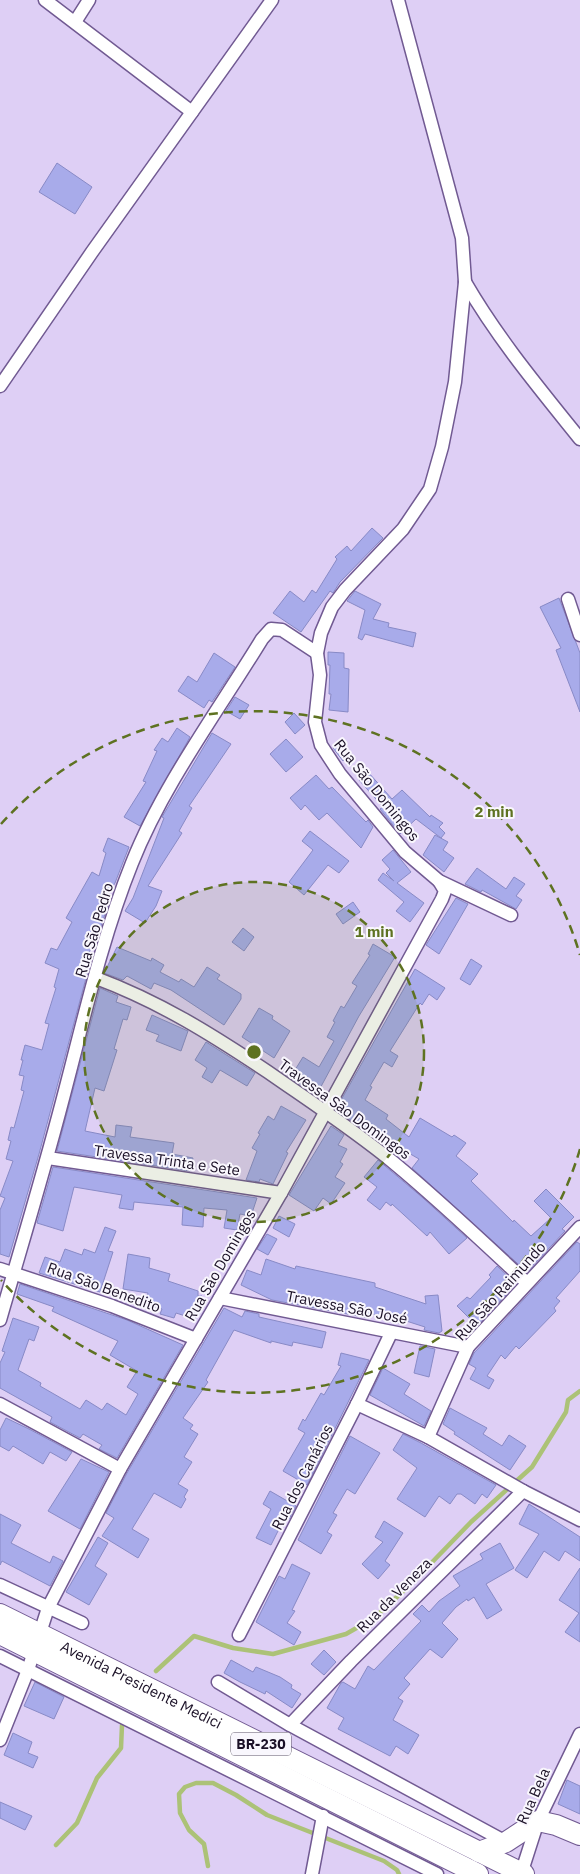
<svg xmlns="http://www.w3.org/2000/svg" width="580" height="1874" font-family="'IBM Plex Sans',sans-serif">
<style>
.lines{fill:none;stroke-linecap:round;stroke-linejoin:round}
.stream{stroke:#acc277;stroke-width:4.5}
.building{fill:#a8abea;stroke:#888ac6}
.street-casing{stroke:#715a92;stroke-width:15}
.primary-casing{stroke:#715a92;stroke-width:22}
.street{stroke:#fff;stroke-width:12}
.primary{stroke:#fff;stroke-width:20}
.ring{fill:none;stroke:#5e7221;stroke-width:2.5;stroke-dasharray:9 6}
.labels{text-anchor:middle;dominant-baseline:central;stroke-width:4;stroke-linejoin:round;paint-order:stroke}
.shield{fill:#f9f7fd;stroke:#5d5566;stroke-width:1}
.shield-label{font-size:14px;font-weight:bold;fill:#1a1026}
.street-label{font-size:15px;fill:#1a1026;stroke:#f9f7fd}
.centre{fill:#5e7221;stroke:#f9f7fd;stroke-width:2.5}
.ring-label{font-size:15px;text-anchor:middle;font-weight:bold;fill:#5e7221;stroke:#f9f7fd;stroke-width:4;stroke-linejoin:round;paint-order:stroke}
</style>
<rect width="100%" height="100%" fill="#decff5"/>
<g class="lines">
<g class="stream">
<polyline points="156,1671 194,1636 233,1648 273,1654 346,1634 374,1618 411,1584 471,1522 532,1467 566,1412 568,1400 580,1391"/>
<polyline points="56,1845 77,1823 97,1778 121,1748 122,1725"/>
<polyline points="208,1866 204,1844 189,1830 180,1813 179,1794 185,1787 196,1783 213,1783 236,1795 267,1815 384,1861 397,1870 399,1874"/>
</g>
</g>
<g class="building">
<polygon points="57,163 92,187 75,214 39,192"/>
<polygon points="372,528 383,538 340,582 333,593 330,591 301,632 273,613 290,591 304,602 312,590 316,593 337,559 335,557 347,546 351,551"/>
<polygon points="355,591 381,604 373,619 389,623 388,627 416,633 413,647 365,634 362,640 358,638 365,610 347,601"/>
<polygon points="559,598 580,653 580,712 556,650 561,648 540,607"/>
<polygon points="328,652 344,653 344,668 349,669 348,712 329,710 331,694 329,694 330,665 328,665"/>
<polygon points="214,653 235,667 212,702 209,700 204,708 178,691 188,676 197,682"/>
<polygon points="235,697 249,705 240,719 226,711"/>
<polygon points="294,713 305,725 295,734 285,722"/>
<polygon points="177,728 190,737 140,826 124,817 146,782 143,781 157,751 154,750 162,738 168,742"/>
<polygon points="212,733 231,744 189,806 192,808 179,831 182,833 148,886 162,891 156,906 145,923 125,911 133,898 164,818 162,817"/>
<polygon points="286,739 303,757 286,772 270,754"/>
<polygon points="339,741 351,753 343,761 333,748"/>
<polygon points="368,772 392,799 402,790 430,817 431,815 443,823 439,827 445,833 441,838 416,819 400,834 380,809 383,807 359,780"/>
<polygon points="316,775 329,789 332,787 366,822 368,820 373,827 361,848 327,813 319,820 305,805 301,810 290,798"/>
<polygon points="310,831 349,861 339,873 328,865 304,895 289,882 313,850 302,841"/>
<polygon points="435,835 448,842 443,850 454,858 444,872 423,855"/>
<polygon points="108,838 129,847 115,883 103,903 108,905 99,932 85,961 90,963 39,1154 9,1257 0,1254 0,1210 5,1198 0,1196 13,1161 6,1159 11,1141 8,1140 11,1127 14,1128 24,1091 21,1090 24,1076 19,1075 23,1060 21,1060 25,1045 42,1050 49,1024 45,1023 56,988 54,987 59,969 45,963 51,948 57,950 72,922 66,918 92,872 99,876 106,853 103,851"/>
<polygon points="393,850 411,872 397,883 424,903 410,922 396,911 404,902 378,880 383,873 394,881 386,873 390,869 382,860"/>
<polygon points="477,868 506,889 514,877 525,884 516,896 522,900 516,909 482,890 481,892 465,884"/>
<polygon points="456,898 468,904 439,954 426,945"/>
<polygon points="353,902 360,912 343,924 336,914"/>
<polygon points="243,928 254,937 244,951 232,942"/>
<polygon points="373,944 395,957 359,1016 317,1094 290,1078 303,1057 319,1067 334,1041 327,1037 335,1022 333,1021 341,1006 344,1008 357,986 352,983 370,955 368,954"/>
<polygon points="117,947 151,961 152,958 164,965 160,972 179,982 181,979 194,987 207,967 220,975 217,979 241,994 241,999 224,1025 171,990 154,983 151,989 127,976 123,980 104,973"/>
<polygon points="471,959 482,966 470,985 460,979"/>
<polygon points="415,969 445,988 437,1000 429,994 422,1005 420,1003 390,1051 398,1056 392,1067 384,1062 370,1086 372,1087 365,1100 388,1115 386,1119 409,1137 420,1118 452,1137 454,1135 466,1143 456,1156 478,1174 471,1181 513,1222 514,1220 531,1236 551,1218 534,1201 546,1189 574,1217 562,1229 565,1231 527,1272 412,1168 419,1159 400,1148 396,1154 336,1109"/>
<polygon points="100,988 118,996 116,1002 131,1007 127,1020 123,1019 114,1049 117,1050 104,1091 95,1088 85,1131 115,1137 116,1125 132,1127 130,1137 174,1143 172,1154 193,1158 190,1171 57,1151"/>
<polygon points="259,1008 273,1016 272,1019 290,1031 274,1058 242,1037"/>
<polygon points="152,1015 188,1031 181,1051 156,1041 159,1035 146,1030"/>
<polygon points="206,1042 255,1073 247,1086 220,1070 212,1083 202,1077 207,1068 195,1060"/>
<polygon points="281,1106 306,1120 286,1152 288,1153 273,1184 260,1179 259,1182 246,1180 257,1151 252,1148 260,1134 258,1133 268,1116 274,1120"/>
<polygon points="331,1126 344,1135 338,1145 347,1149 340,1162 343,1164 335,1177 345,1183 331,1204 323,1198 314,1211 289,1195"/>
<polygon points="378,1160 423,1198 467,1238 449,1254 430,1232 427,1236 392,1204 391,1206 386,1202 380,1210 367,1200 377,1187 364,1177"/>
<polygon points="53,1167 257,1198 251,1216 240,1214 237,1230 224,1228 227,1210 204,1208 203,1227 182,1225 183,1207 134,1202 133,1210 119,1208 122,1195 74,1187 63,1231 37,1223"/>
<polygon points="279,1216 295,1224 289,1237 273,1228"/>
<polygon points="105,1227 116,1231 108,1251 113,1252 100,1292 39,1273 45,1257 60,1262 65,1249 82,1255 84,1249 95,1253"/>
<polygon points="267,1234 277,1239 268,1255 257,1249"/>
<polygon points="577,1242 580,1244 580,1271 556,1298 560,1301 554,1308 556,1311 519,1349 516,1346 505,1359 501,1355 487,1376 494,1380 489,1389 470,1379 476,1368 469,1364 474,1353"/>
<polygon points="128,1254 150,1258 149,1268 170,1274 168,1281 198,1291 198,1296 202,1296 195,1319 176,1313 174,1318 160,1314 162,1309 145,1304 148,1293 123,1289"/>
<polygon points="266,1259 295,1269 296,1266 375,1283 375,1287 426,1304 425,1296 438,1295 442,1331 439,1333 424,1330 425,1327 400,1319 399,1323 370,1313 369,1318 272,1300 241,1285 247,1270 261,1275"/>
<polygon points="497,1266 516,1284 477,1326 457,1306 467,1297 470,1299 491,1277 489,1275"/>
<polygon points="20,1284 127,1320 183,1345 117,1458 99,1449 102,1445 83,1434 80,1438 50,1422 52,1417 0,1388 0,1363 5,1352 2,1351 13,1318 39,1327 34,1341 29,1339 18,1370 41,1383 40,1386 80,1409 86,1400 102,1410 107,1403 126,1415 138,1394 127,1387 137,1371 110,1355 118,1341 52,1311 54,1307 17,1294"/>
<polygon points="224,1308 242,1317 245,1311 259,1314 259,1317 326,1332 322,1348 293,1342 292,1346 271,1341 271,1343 234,1330 206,1380 208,1382 183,1418 193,1425 190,1429 198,1434 184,1457 192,1462 178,1484 188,1490 184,1497 186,1499 181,1508 154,1493 132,1529 149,1539 138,1558 102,1536 114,1518 106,1513 127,1473"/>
<polygon points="420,1346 435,1349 429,1377 414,1373"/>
<polygon points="341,1353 369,1360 307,1485 283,1471 305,1433 298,1429 303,1419 305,1421 321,1393 324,1395 341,1366 338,1365"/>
<polygon points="383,1368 410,1384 404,1394 431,1411 424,1426 370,1395"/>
<polygon points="450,1408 487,1428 483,1434 502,1446 509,1435 526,1446 510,1470 454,1434 455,1432 443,1424"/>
<polygon points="6,1418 29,1429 72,1452 66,1461 50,1452 43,1464 13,1446 9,1451 0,1446 0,1430"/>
<polygon points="403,1434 421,1443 496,1485 487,1498 482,1494 475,1504 461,1494 457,1494 450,1504 439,1496 425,1517 397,1499 417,1468 393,1450"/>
<polygon points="350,1436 380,1453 355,1494 347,1489 333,1513 337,1515 327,1532 332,1535 321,1554 298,1540"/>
<polygon points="81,1459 109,1472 80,1529 48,1511"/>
<polygon points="270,1491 296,1506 289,1519 285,1517 271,1545 256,1538 271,1509 263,1504"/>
<polygon points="529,1504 580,1537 580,1561 565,1551 559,1561 544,1551 527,1578 515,1570 539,1534 519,1524"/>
<polygon points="0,1514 21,1525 11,1543 50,1563 53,1556 63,1561 50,1586 2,1561 0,1565"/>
<polygon points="384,1521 403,1533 385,1561 390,1565 378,1579 362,1564 383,1542 375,1537"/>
<polygon points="98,1537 108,1543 95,1566 107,1574 89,1605 66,1592"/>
<polygon points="500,1543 514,1568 486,1584 502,1610 487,1619 474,1597 468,1601 467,1599 456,1607 442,1623 458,1639 442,1658 430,1649 404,1678 410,1684 398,1698 403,1701 393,1720 419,1735 408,1754 396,1746 390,1756 338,1729 344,1718 327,1708 341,1683 343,1682 355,1689 368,1666 374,1670 421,1621 413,1614 422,1605 429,1612 439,1601 460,1586 453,1576 483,1559 480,1554"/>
<polygon points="292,1564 310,1573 292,1610 295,1611 287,1623 301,1632 294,1645 256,1622 279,1576 285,1579"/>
<polygon points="580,1568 580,1642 565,1632 579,1613 559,1600"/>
<polygon points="324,1650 336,1662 324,1675 311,1664"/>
<polygon points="231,1660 253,1672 256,1667 280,1677 292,1685 291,1688 301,1694 292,1708 266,1691 265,1694 240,1682 224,1673"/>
<polygon points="35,1682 64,1697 54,1719 24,1706"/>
<polygon points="13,1733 32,1742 28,1753 38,1757 33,1768 4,1755"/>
<polygon points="567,1780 580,1786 580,1814 558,1804"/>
<polygon points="0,1802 32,1816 25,1830 0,1818"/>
</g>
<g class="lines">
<defs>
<g id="street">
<polyline points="45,0 192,112"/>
<polyline points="398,0 462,238 465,282 455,382 442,447 430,489 403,529 345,590 332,607 321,633 317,653 320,675 315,722 321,745 340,774 405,852 439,881 511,915"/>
<polyline points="75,22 89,0"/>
<path d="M 465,282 C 498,339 539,388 580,439"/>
<polyline points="0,386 92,252 272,0"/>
<polyline points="568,599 580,635"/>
<path d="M 96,978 C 160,1002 211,1034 268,1072 C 311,1102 354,1130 394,1163 C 440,1201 483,1242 526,1282"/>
<polyline points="48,1158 281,1193"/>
<polyline points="0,1269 112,1306 196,1339"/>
<polyline points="220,1298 468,1347"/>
<path d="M 0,1320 C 21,1247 43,1175 62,1102 C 83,1023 101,940 132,863 C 163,785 218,711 262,639 L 271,629 L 282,630 L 317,653"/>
<polyline points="0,1404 120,1469"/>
<polyline points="357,1404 428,1437 523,1491 580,1520"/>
<polyline points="428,1437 468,1347 580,1227"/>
<polyline points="0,1585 82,1623"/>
<polyline points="239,1635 357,1404 391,1333"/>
<polyline points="0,1656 437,1874"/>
<polyline points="218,1682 290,1725 506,1842"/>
<polyline points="290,1725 351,1661 523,1491"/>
<polyline points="0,1740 28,1670 48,1608 120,1469 281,1193 442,899 445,891 439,881"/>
<polyline points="312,1874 323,1816"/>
<polyline points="521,1874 538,1821 580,1734"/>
</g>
<g id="primary">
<path id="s1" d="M 0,1614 L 524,1874"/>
<polyline points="0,1634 478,1874"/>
<polyline points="479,1852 506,1842 538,1821 556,1825 580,1835"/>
</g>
</defs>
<use href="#street" class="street-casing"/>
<use href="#primary" class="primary-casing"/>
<use href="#street" class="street"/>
<use href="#primary" class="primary"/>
</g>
<circle cx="254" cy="1052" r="170" fill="#5e7221" fill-opacity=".12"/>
<g class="ring">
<circle cx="254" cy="1052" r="170"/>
<path d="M580 1149A340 340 0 0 1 1 1280M1 824A340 340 0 0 1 580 955"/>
</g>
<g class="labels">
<rect class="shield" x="231" y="1732.5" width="60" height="23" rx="4"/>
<g class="shield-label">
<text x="261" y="1744">BR-230</text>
</g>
<g class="street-label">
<text transform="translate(377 790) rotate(51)">Rua São Domingos</text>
<text transform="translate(94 930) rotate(-73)">Rua São Pedro</text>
<text transform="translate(345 1109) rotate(36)">Travessa São Domingos</text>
<text transform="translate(167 1160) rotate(8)">Travessa Trinta e Sete</text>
<text transform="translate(220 1265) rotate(-60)">Rua São Domingos</text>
<text transform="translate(104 1287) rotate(20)">Rua São Benedito</text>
<text transform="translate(500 1291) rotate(-48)">Rua São Raimundo</text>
<text transform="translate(347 1307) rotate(11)">Travessa São José</text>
<text transform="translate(302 1477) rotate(-63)">Rua dos Canários</text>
<text transform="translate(394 1595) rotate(-45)">Rua da Veneza</text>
<text stroke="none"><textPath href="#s1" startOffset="158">Avenida Presidente Medici</textPath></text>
<text transform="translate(533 1796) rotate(-66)">Rua Bela</text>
</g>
</g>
<circle cx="254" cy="1052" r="8" class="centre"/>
<g class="ring-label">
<text x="494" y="817">2 min</text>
<text x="374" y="937">1 min</text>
</g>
</svg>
